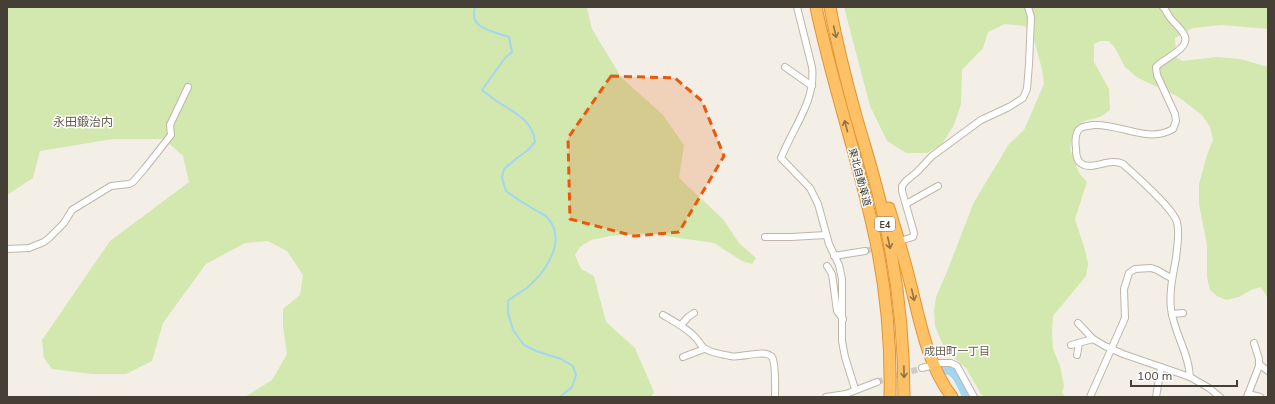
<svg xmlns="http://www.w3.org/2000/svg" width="1275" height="404" font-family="Mulish,'Noto Sans JP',sans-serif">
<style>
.green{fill:#d2e8af}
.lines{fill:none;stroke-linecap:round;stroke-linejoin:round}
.stream{stroke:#a2d6f1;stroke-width:2}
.river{stroke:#a2d6f1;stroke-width:13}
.minor-tunnel{stroke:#d0ccc3;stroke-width:6;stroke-dasharray:6 3;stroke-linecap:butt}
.minor-casing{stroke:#bfb6a9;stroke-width:8}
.motorway-casing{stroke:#df9435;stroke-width:13}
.minor{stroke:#fff;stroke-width:6}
.motorway{stroke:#ffc166;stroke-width:11}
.oneway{stroke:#907349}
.marked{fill:#e8590c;fill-opacity:0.2;stroke:#e8590c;stroke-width:3;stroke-dasharray:8 5;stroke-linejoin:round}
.labels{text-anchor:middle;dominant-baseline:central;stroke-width:3;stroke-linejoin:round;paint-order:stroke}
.shield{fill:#fff;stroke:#7e7972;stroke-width:1}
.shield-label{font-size:9px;font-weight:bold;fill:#463f35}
.street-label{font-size:10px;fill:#463f35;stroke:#fff}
.neighbourhood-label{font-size:11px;fill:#695c4d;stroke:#fff}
.quarter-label{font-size:12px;fill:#695c4d;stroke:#fff}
</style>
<rect width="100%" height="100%" fill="#f3efe6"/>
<g class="green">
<polygon points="7,7 587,7 587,8 592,29 621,77 663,115 684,145 679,178 723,219 739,243 756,258 752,264 742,261 714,243 645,233 610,236 591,240 580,247 575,255 581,269 594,276 606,322 635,348 654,392 651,397 245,397 272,380 287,354 283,326 283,309 300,295 303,275 287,251 268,241 245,243 206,264 163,323 152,361 126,374 92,374 52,369 44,358 42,340 110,241 189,182 183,156 164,139 113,139 40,151 33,178 7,195"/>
<polygon points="844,7 1268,7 1268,29 1222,25 1193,28 1175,38 1176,57 1182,61 1217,57 1240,59 1268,67 1268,299 1267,296 1260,287 1251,290 1239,297 1226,300 1217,296 1210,290 1207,277 1207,245 1199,204 1199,184 1207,155 1213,140 1210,127 1202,115 1177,96 1138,78 1125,67 1115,48 1109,41 1100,41 1094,44 1094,62 1109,89 1110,110 1100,117 1084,121 1073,133 1070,149 1079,173 1087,182 1075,219 1085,250 1088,264 1086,276 1053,316 1052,333 1053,349 1060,366 1064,386 1062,392 1065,397 985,397 981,394 966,368 945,350 935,326 934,311 936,297 948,269 974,202 1009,144 1024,130 1044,84 1042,69 1034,40 1025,26 1005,24 988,32 983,48 962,70 961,104 954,125 942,144 927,153 906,153 887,141 870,106"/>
</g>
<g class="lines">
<path class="stream" d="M 475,7 C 468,29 493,31 509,37 L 512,52 L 505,58 L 482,90 C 489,95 495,101 503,105 C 517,114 533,122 535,142 L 528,150 L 517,158 L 504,169 L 502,178 L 506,191 C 514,197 523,203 532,208 C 536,211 544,214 547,217 C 568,240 546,271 528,287 C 522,292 514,295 508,301 L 508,313 L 513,330 L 524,345 L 536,351 L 561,359 L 573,366 L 576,375 L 572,387 L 560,397"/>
<path class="river" d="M 942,368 C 958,365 963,385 969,397"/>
<g class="minor-tunnel">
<polyline points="865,251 892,243"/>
<polyline points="877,382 922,368"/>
</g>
<defs>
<g id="minor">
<path d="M 797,7 L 812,67 C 816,101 793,127 781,158 L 810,188 L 818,204 L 829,244 L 839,265 L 842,279 L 842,341 L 845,357 L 855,389"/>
<path d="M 1163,7 C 1167,11 1168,16 1172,20 C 1176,25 1184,31 1185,37 C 1189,49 1163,59 1156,67 L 1157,75 L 1175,114 L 1176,121 L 1173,129 C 1147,144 1120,123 1093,125 C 1089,126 1084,126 1081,128 C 1075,131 1075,142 1076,148 C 1076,153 1076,161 1082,164 C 1092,171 1110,157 1123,164 C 1136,176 1172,207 1177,222 C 1180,234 1177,246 1176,258 C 1173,275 1169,292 1171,309 C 1174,333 1189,353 1190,377"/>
<polyline points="785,67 812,86"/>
<polyline points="906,204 938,186"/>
<polyline points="765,237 791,237 826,235"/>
<polyline points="903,240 913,237 914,233 902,191 902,186 906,181 917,172 932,156 981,120 1009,107 1023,98 1027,89 1029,64 1031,17 1028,7"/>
<polyline points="7,249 29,248 44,242 49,238 64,223 72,210 111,186 129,184 133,182 145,168 171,135 170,125 188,87"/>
<polyline points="834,256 865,251"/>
<polyline points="827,266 832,274 837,311 843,319"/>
<polyline points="1172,314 1183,313"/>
<path d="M 663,315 C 675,322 687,328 696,338 C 699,341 700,345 704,348 C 710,353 722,354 730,356 C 740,359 765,348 772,357 C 776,363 775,388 775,397"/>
<polyline points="1078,323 1093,339 1105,346 1123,354 1190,377 1209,388 1220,397"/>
<polyline points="681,325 688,317 694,313"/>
<polyline points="1071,345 1093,339"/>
<polyline points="1077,355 1079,343"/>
<polyline points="683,357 704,349"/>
<polyline points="939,363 951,363 957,366 974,397"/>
<polyline points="1259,364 1268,371"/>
<polyline points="922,368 930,366"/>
<polyline points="1248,394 1260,397"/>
<polyline points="826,397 846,394 877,382"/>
<polyline points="1090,397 1125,318 1124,289 1129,273 1135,269 1151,268 1157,270 1171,278"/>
<polyline points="1156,397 1161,367"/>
<polyline points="1247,397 1259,366 1259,359 1254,343"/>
</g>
<g id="motorway">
<path d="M 816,7 C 833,89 862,169 878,252 C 887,299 891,349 890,397"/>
<path d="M 830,7 C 837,44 846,80 856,116 C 866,151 877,184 884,219 C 898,278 904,337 904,397"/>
<path d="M 889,208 C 896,232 904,257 910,282 C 920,321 927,364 952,397"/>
</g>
</defs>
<use href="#minor" class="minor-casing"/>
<use href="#motorway" class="motorway-casing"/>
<use href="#minor" class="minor"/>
<use href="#motorway" class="motorway"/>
</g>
<defs><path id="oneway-shaft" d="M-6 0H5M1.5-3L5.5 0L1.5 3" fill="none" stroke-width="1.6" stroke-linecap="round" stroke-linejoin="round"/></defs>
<g class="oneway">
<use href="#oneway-shaft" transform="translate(835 32) rotate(77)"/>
<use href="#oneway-shaft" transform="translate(846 126) rotate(-105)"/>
<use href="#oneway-shaft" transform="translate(889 243) rotate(78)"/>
<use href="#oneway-shaft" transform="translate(913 295) rotate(77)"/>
<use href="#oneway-shaft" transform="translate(904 372) rotate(89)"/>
</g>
<path class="marked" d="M 611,76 L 675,78 L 702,101 L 724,156 L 679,232 L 634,236 L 570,219 L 568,138 Z"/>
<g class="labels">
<rect class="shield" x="875" y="217" width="20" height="14" rx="3"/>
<g class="shield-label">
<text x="885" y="224">E4</text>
</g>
<g class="street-label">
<text transform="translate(860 177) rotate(75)">東北自動車道</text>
</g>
<g class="neighbourhood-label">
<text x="957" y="351">成田町一丁目</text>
</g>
<g class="quarter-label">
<text x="83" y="121">永田鍛治内</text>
</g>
</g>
<rect width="1275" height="404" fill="none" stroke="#463f35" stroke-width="16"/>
<path d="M1131 380v6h106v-6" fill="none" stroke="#463f35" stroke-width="2"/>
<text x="1137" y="380" font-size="12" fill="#463f35" stroke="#ffffff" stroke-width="3" paint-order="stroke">100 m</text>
</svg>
